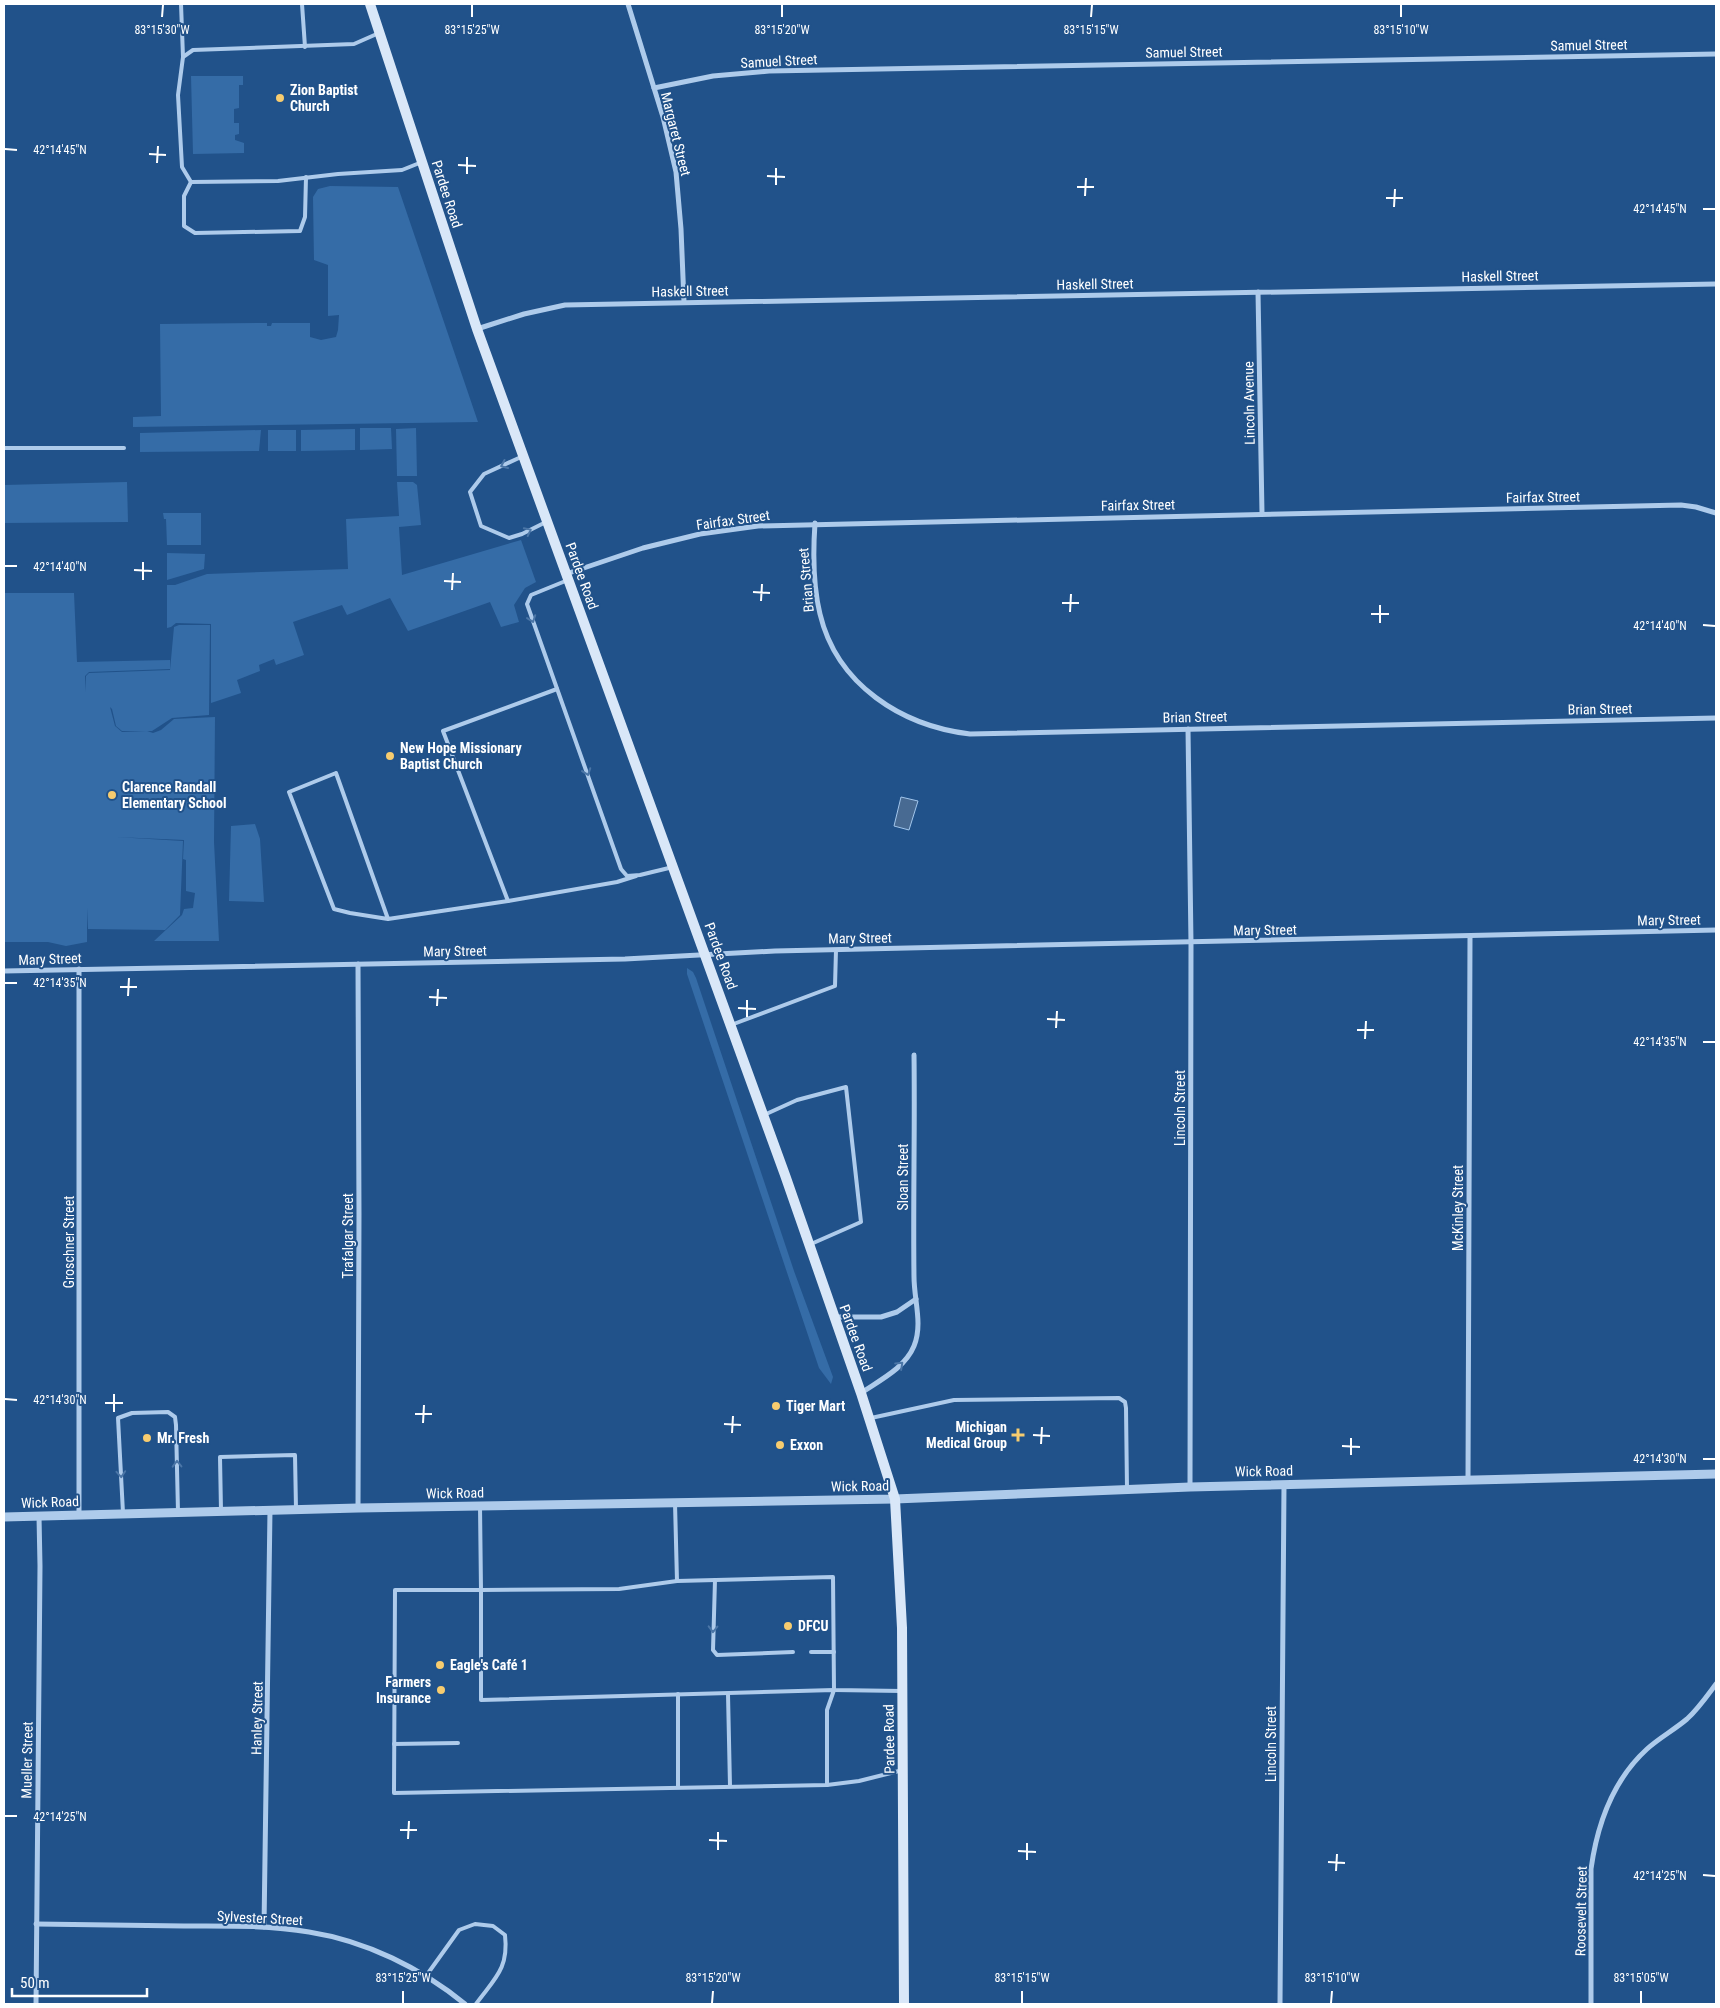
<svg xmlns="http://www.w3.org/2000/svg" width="1720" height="2008" font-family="'Roboto Condensed',sans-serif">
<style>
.green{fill:#356ca7}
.water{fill:#486a92;stroke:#a2c6ec}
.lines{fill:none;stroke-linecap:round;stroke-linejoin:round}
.service{stroke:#aecbeb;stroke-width:4}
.minor{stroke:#aecbeb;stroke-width:5}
.tertiary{stroke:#aecbeb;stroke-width:9}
.secondary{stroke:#d9e7f8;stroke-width:10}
.oneway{stroke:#4b76a7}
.ticks{fill:none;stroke:#fff;stroke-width:2}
.poi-dot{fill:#f7cc6f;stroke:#21528a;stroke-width:2}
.labels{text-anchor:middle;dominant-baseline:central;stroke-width:4;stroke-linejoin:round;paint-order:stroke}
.street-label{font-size:14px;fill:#fff;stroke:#21528a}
.poi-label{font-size:14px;font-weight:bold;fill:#fff;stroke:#21528a;text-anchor:start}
.ticks-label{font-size:12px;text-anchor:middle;fill:#fff;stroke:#21528a;stroke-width:4;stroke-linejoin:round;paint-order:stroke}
</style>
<rect width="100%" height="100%" fill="#21528a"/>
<g class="green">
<polygon points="191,76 243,76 243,85 239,85 239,108 234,109 234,123 239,123 239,134 235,135 235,140 244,143 244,153 193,154"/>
<polygon points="330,186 398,187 478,422 133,427 133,417 161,416 160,324 267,323 267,326 271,326 272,323 310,323 310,337 321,340 336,337 338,330 339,315 328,316 328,265 314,260 313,197 318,189"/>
<polygon points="391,428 392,449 360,450 360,428"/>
<polygon points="416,428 417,476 397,476 396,429"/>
<polygon points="355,429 355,450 301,451 301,430"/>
<polygon points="261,430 259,451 140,452 140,433"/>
<rect x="268" y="430" width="28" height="21"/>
<polygon points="127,482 128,522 4,523 4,485"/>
<polygon points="397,482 413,482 417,485 421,525 399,527 402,575 521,540 536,582 525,588 514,605 519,622 501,627 490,602 408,631 390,598 347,615 342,605 293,622 304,655 276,665 274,659 259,665 260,671 237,680 241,693 211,703 211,624 176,623 171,627 167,628 167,585 175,585 207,574 348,569 346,519 399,516"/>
<polygon points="163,513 201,513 201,545 167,545 166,519 164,519"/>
<polygon points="167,553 205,554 204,569 167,580"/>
<polygon points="4,593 74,593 77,662 170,660 170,669 89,672 85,676 86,692 86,676 89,673 170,670 174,627 179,625 210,625 209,715 172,718 152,731 122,731 116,726 112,709 110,707 115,726 122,732 147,731 153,733 161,730 174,719 215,717 214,842 219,941 154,941 182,915 184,909 193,908 195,893 186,891 186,860 183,859 184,840 116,837 183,841 180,915 165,930 88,929 87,908 87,942 66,946 48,942 4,942"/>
<polygon points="255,824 260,839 264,902 229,901 231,826"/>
<polygon points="687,968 693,972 696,978 794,1271 833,1377 831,1384 819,1368 687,974"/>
</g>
<polygon class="water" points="901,797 918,801 909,830 894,826"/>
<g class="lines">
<g class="service">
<polyline points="181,4 183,57"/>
<polyline points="302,4 305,47"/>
<polyline points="379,33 354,44 193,50 183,57 178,95 182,167 191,182 278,181 338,174 402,170 422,162"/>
<polyline points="191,182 184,196 184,226 195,233 300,231 305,217 306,177"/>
<polyline points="4,448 124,448"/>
<polyline points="521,457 484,474 470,492 481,526 509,538 522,534 546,522"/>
<polyline points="568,580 531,595 527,604 621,869 627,876 640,875 673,867"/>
<polyline points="557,689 443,731 508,901 617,882 636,876"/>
<polyline points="388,919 336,773 289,792 334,909 350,913 388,919 508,901"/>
<polyline points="731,1025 835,986 836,950"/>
<polyline points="764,1115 797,1100 846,1087 861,1222 811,1244"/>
<polyline points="871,1418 954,1400 1119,1398 1125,1402 1126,1408 1127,1489"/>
<polyline points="675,1503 677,1581 833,1577 834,1690 902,1691"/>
<polyline points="480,1506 481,1590 395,1590 394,1793 827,1785 859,1781 903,1770"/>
<polyline points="221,1511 220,1457 295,1455 296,1509"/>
<polyline points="123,1513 118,1418 132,1413 168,1412 175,1417 176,1425 178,1512"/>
<polyline points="715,1580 713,1650 717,1655 793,1652"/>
<polyline points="677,1581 619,1589 481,1590 481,1700 834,1690 827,1710 827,1785"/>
<polyline points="811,1652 834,1652"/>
<polyline points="728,1694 730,1786"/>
<polyline points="394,1744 458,1743"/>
<polyline points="678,1787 678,1694"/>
<path d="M 426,1976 L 459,1930 L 475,1924 L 493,1926 L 505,1935 C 509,1969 494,1979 476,2004"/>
</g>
<g class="minor">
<polyline points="628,4 663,117 676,172 681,229 684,302"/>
<polyline points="654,88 713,76 769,71 1716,54"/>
<polyline points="1258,292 1262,513"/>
<polyline points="477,329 524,314 565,305 1716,284"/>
<path d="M 815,523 C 813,552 813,586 820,614 C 837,685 902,726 970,734 L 1716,718"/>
<polyline points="566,574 643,548 700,534 758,526 1681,505 1696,507 1716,513"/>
<polyline points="1188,729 1191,943 1190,1487"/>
<polyline points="358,964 359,1214 358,1508"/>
<polyline points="4,971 625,959 775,951 1716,930"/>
<polyline points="834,1317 881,1317 897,1312 916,1299"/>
<path d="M 861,1393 C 880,1380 905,1368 914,1346 C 923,1324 914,1300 914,1277 C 913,1203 915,1129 914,1055"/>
<polyline points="1468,1480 1470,937"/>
<polyline points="79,1515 79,969"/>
<path d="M 36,1924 C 85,1925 135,1925 184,1926 C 226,1926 268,1925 309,1932 C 366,1941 421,1968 465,2004"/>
<polyline points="264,1927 270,1510"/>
<polyline points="36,2004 40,1566 39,1516"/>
<polyline points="1280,2004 1284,1485"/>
<path d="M 1591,2004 L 1591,1869 C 1597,1826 1613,1780 1647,1749 C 1659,1738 1674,1730 1687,1719 C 1698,1709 1707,1696 1716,1684"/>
</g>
<polyline class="tertiary" points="4,1517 358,1508 895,1499 1190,1487 1716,1474"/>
<polyline class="secondary" points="370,4 477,329 785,1175 861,1393 895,1499 902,1628 904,2004"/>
</g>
<defs><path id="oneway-chevron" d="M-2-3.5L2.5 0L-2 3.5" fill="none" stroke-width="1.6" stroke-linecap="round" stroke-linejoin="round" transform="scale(1.25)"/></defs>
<g class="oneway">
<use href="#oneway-chevron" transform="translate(504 465) rotate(156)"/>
<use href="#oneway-chevron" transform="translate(528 531) rotate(-26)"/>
<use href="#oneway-chevron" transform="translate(532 619) rotate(70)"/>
<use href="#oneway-chevron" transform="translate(587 772) rotate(70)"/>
<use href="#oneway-chevron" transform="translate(900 1365) rotate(-43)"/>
<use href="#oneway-chevron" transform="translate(177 1464) rotate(-91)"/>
<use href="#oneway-chevron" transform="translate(121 1474) rotate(86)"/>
<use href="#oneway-chevron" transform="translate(713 1629) rotate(91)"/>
</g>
<path class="ticks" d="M 162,17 L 163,5M 472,17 L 472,5M 782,17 L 782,5M 1091,17 L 1092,5M 1401,17 L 1401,5M 5,149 L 17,150M 149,154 L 166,155M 157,163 L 158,146M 458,165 L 476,166M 467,174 L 467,157M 767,176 L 785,177M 776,185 L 776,168M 1077,187 L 1094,187M 1085,196 L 1086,178M 1386,198 L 1403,198M 1394,207 L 1395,189M 1703,209 L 1715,209M 5,566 L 17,566M 134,570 L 152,571M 143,580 L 143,562M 444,581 L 461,582M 452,590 L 453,573M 753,592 L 770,593M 761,601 L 762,584M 1062,603 L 1079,603M 1070,612 L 1071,594M 1371,614 L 1389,614M 1380,623 L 1380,605M 1703,625 L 1715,626M 5,983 L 17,983M 120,987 L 137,987M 128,996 L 129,978M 429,997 L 447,998M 437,1006 L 438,989M 738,1008 L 756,1009M 747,1017 L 747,1000M 1047,1019 L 1065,1020M 1056,1028 L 1057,1011M 1357,1030 L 1374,1030M 1365,1039 L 1366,1021M 1703,1042 L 1715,1042M 5,1399 L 17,1400M 105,1403 L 123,1403M 114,1412 L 114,1394M 415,1414 L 432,1414M 423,1423 L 424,1405M 724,1424 L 741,1425M 732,1433 L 733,1416M 1033,1435 L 1050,1436M 1041,1444 L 1042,1427M 1342,1446 L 1360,1447M 1351,1455 L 1351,1438M 1703,1459 L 1715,1459M 5,1816 L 17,1816M 400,1830 L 417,1830M 408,1839 L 409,1821M 709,1840 L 727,1841M 718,1850 L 718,1832M 1018,1851 L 1036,1852M 1027,1860 L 1027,1843M 1328,1862 L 1345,1863M 1336,1871 L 1337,1854M 1703,1875 L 1715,1876M 403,2003 L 403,1991M 712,2003 L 713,1991M 1022,2003 L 1022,1991M 1331,2003 L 1332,1991M 1641,2003 L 1641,1991"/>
<g class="poi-dot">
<circle cx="280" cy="98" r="5"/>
<circle cx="390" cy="756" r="5"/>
<circle cx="112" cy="795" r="5"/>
<circle cx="776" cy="1406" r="5"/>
<path d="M1015.5 1427.5h5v5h5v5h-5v5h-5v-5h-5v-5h5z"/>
<circle cx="147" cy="1438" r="5"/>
<circle cx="780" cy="1445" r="5"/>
<circle cx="788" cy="1626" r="5"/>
<circle cx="440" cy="1665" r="5"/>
<circle cx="441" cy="1690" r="5"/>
</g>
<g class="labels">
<g class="street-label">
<text transform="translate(1589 45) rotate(-1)">Samuel Street</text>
<text transform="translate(1184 52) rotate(-1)">Samuel Street</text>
<text transform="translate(779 61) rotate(-3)">Samuel Street</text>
<text transform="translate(676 134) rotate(76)">Margaret Street</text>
<text transform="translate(447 194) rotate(72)">Pardee Road</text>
<text transform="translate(1500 276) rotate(-1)">Haskell Street</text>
<text transform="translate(1095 284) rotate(-1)">Haskell Street</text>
<text transform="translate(690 291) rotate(-1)">Haskell Street</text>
<text transform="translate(1249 403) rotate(-91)">Lincoln Avenue</text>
<text transform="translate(1543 497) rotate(-1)">Fairfax Street</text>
<text transform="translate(1138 505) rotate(-1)">Fairfax Street</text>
<text transform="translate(733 520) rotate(-8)">Fairfax Street</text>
<text transform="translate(582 576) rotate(70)">Pardee Road</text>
<text transform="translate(806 580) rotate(-95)">Brian Street</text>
<text transform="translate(1600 709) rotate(-1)">Brian Street</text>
<text transform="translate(1195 717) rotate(-1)">Brian Street</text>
<text transform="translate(1669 920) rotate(-1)">Mary Street</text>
<text transform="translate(1265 930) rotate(-1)">Mary Street</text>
<text transform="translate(860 938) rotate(-1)">Mary Street</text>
<text transform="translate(455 951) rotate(-1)">Mary Street</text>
<text transform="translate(721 956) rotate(70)">Pardee Road</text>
<text transform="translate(50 959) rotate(-2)">Mary Street</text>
<text transform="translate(1180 1108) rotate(-90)">Lincoln Street</text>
<text transform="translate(903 1177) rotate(-90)">Sloan Street</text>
<text transform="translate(1458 1208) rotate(-90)">McKinley Street</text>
<text transform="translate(348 1236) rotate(-90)">Trafalgar Street</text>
<text transform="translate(69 1242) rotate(-90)">Groschner Street</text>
<text transform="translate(856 1338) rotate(70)">Pardee Road</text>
<text transform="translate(1264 1471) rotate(-1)">Wick Road</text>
<text transform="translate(860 1486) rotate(-1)">Wick Road</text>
<text transform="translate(455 1493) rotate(-1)">Wick Road</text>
<text transform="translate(50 1502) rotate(-2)">Wick Road</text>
<text transform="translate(257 1718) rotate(-89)">Hanley Street</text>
<text transform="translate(889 1739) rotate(-91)">Pardee Road</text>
<text transform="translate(1271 1744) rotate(-90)">Lincoln Street</text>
<text transform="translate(27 1760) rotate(-89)">Mueller Street</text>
<text transform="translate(1581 1911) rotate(-89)">Roosevelt Street</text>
<text transform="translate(260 1918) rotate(3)">Sylvester Street</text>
</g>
<g class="poi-label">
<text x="290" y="90">Zion Baptist<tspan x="290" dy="16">Church</tspan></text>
<text x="400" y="748">New Hope Missionary<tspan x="400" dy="16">Baptist Church</tspan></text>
<text x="122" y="787">Clarence Randall<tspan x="122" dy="16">Elementary School</tspan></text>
<text x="786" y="1406">Tiger Mart</text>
<text x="1007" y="1427" text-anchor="end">Michigan<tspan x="1007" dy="16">Medical Group</tspan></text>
<text x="157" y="1438">Mr. Fresh</text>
<text x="790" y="1445">Exxon</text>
<text x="798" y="1626">DFCU</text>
<text x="450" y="1665">Eagle's Café 1</text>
<text x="431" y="1682" text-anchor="end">Farmers<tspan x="431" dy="16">Insurance</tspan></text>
</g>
</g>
<g class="ticks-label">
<text x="162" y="34">83°15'30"W</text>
<text x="472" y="34">83°15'25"W</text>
<text x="782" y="34">83°15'20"W</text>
<text x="1091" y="34">83°15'15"W</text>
<text x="1401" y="34">83°15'10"W</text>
<text x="60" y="154">42°14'45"N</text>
<text x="1660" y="213">42°14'45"N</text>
<text x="60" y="571">42°14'40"N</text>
<text x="1660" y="630">42°14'40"N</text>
<text x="60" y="987">42°14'35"N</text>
<text x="1660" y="1046">42°14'35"N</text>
<text x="60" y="1404">42°14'30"N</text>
<text x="1660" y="1463">42°14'30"N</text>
<text x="60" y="1821">42°14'25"N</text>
<text x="1660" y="1880">42°14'25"N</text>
<text x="403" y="1982">83°15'25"W</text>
<text x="713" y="1982">83°15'20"W</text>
<text x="1022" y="1982">83°15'15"W</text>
<text x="1332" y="1982">83°15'10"W</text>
<text x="1641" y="1982">83°15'05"W</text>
</g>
<rect width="1720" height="2008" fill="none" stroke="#ffffff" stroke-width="10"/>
<path d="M12 1988v8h135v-8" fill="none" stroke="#ffffff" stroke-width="2.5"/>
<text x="20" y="1988" font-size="15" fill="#ffffff" stroke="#21528a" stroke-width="4" paint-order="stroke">50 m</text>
</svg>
